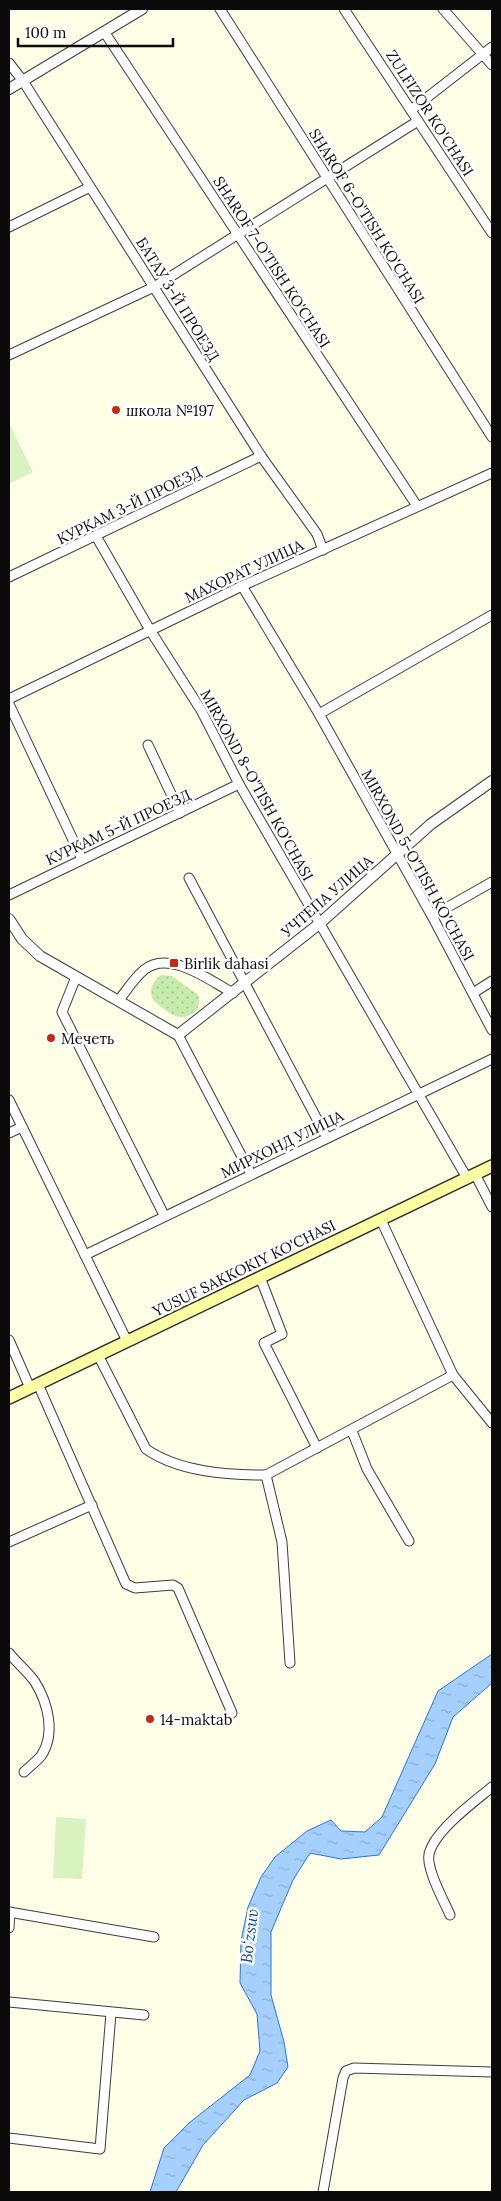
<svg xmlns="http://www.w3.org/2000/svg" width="501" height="2201" font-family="Lora,serif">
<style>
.grass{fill:url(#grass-dots)}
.pitch{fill:#d9f3c0}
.water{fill:url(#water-ripples);stroke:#2678d9}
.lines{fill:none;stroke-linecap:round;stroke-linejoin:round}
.minor-casing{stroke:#3d3d3d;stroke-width:11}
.tertiary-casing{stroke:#3d3d3d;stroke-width:12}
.secondary-casing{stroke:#2c2c2c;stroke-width:14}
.minor{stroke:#fff;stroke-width:9}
.tertiary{stroke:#fff;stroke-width:10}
.secondary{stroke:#fcffa1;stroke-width:11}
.poi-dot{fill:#c42817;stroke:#fff;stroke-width:2}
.labels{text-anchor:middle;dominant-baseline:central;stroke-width:5;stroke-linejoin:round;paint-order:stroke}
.street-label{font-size:15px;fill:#0a0a0a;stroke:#fff}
.poi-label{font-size:15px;fill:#0a0a0a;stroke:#fff;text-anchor:start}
.water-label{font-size:16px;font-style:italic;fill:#0a4aa4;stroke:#fff}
</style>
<defs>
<pattern id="grass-dots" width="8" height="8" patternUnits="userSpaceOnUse" patternTransform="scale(1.25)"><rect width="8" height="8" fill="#c5ecad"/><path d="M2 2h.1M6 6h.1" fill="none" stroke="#a8c994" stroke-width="1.8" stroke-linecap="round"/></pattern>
<pattern id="water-ripples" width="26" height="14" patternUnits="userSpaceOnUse" patternTransform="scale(1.25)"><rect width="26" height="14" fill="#a5cffc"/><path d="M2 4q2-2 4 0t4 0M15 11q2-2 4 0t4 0" fill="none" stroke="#8db0d7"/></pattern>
</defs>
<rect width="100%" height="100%" fill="#fffee6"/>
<path class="grass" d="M 161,975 L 172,976 L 198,995 C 204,1008 189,1021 175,1016 C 168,1013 159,1005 153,1000 C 149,990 152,981 161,975 Z"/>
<g class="pitch">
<polygon points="9,423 33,472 9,484"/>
<polygon points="56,1817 86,1819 82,1879 53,1878"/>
</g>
<polygon class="water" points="492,1654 492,1683 453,1717 435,1764 379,1855 341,1859 310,1853 293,1880 271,1932 271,1995 284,2042 288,2067 277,2083 244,2100 203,2145 176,2192 150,2192 164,2148 189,2123 250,2075 260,2051 257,2014 240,1983 241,1941 248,1907 261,1877 275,1857 307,1831 331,1820 341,1831 365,1832 382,1817 438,1691"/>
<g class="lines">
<defs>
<g id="minor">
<polyline points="220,9 492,437"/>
<polyline points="344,9 492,233"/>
<polyline points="443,9 492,65"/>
<polyline points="105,33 417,506"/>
<polyline points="9,63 23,81 261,456 317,534 323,550"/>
<polyline points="411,110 492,47"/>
<polyline points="9,227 90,187"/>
<polyline points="9,355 154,287 418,121"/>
<polyline points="96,536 150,630 201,710 239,784 467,1178"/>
<polyline points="9,577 261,456"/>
<polyline points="242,586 319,714 432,916 492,1030"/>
<polyline points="9,699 242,586 492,473"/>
<polyline points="9,704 82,859"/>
<polyline points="319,714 492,615"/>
<polyline points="148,745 180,813"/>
<polyline points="189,878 327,1138"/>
<polyline points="9,895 239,784"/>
<polyline points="432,916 492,882"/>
<polyline points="76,977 62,1012 164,1215"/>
<polyline points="473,993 492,981"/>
<path d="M 119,1000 C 127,990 134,978 144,970 C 170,949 210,981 233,993"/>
<polyline points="178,1035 251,1174"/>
<polyline points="9,1100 127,1341"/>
<polyline points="9,1133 22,1127"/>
<polyline points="475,1174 492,1207"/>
<polyline points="381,1220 453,1375 492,1423"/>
<polyline points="85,1255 492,1059"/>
<polyline points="260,1277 282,1334 264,1343 317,1448"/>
<polyline points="9,1340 30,1388"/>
<path d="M 98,1355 L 146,1449 C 179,1472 227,1475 266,1475 L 453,1375"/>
<polyline points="38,1384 126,1584 135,1588 173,1585 178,1588 232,1713"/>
<polyline points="352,1431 367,1469 409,1541"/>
<polyline points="266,1475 282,1542 290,1663"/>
<polyline points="9,1542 92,1505"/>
<path d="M 9,1653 C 17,1663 28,1672 35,1682 C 48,1703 56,1734 41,1756 C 36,1762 29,1767 24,1772"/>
<polyline points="9,1912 154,1937"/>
<path d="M 450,1915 C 444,1901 426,1869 429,1854 C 435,1830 474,1802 492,1787"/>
<polyline points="9,1928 10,1912"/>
<polyline points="9,2002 144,2015"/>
<polyline points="9,2138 100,2149 111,2013"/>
<polyline points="323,2192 343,2078 346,2071 354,2068 492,2072"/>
</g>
<g id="tertiary">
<polyline points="9,89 142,9"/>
<polyline points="9,919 22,939 40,956 178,1035 319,924 431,824 492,781"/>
</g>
<polyline id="secondary" points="9,1398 492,1166"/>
</defs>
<use href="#minor" class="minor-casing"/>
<use href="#tertiary" class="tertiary-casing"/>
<use href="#secondary" class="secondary-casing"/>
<use href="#minor" class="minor"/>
<use href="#tertiary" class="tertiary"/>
<use href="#secondary" class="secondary"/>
</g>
<g class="poi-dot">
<circle cx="116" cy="410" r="5"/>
<rect x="169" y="958" width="10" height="10" rx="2.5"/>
<circle cx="51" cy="1038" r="5"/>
<circle cx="150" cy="1719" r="5"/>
</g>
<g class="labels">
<g class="street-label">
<text transform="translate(430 113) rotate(57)">ZULFIZOR KO'CHASI</text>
<text transform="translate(367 216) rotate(58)">SHAROF 6-O'TISH KO'CHASI</text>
<text transform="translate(272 262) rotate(57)">SHAROF 7-O'TISH KO'CHASI</text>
<text transform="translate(178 299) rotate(58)">БАТАУ 3-Й ПРОЕЗД</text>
<text transform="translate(129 505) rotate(-26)">КУРКАМ 3-Й ПРОЕЗД</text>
<text transform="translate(244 571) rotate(-25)">МАХОРАТ УЛИЦА</text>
<text transform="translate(257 785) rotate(61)">MIRXOND 8-O'TISH KO'CHASI</text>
<text transform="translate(118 827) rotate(-25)">КУРКАМ 5-Й ПРОЕЗД</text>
<text transform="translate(418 865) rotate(61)">MIRXOND 5-O'TISH KO'CHASI</text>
<text transform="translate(327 896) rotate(-41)">УЧТЕПА УЛИЦА</text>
<text transform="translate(282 1144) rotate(-26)">МИРХОНД УЛИЦА</text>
<text transform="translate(244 1268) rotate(-26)">YUSUF SAKKOKIY KO'CHASI</text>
</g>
<g class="poi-label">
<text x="126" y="410">школа №197</text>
<text x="184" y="963">Birlik dahasi</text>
<text x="61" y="1038">Мечеть</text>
<text x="160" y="1719">14-maktab</text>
</g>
<g class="water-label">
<text transform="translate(249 1936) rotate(-83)">Boʻzsuv</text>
</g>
</g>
<rect width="501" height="2201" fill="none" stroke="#0a0a0a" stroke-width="20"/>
<path d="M18 38v8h155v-8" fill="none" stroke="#0a0a0a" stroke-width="2.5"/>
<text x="25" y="38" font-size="15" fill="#0a0a0a" stroke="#ffffff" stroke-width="4" paint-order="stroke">100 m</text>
</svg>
